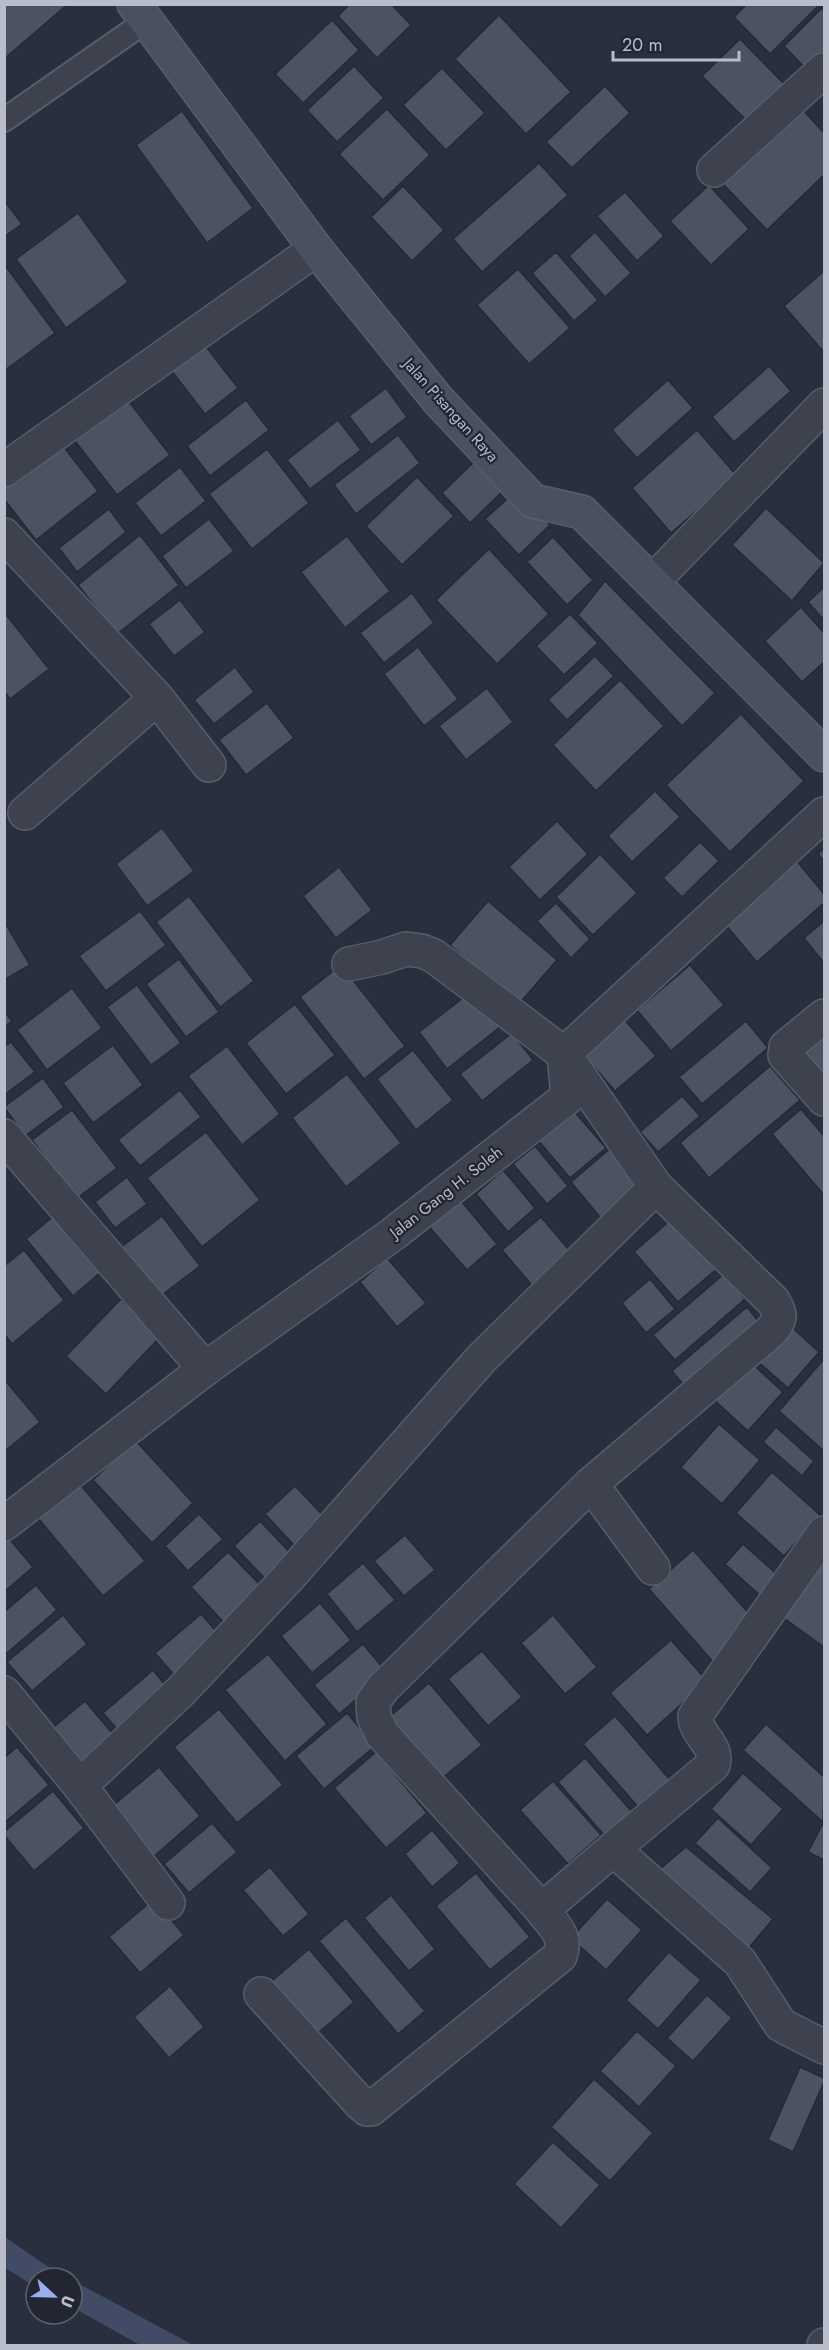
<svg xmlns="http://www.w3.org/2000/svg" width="829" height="2350" font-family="Jost,sans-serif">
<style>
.water{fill:#414b65}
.building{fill:#4b5262;stroke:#242935;stroke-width:1.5}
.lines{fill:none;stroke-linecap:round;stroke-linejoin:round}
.lane-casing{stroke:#585d69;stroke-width:26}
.street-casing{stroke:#585d69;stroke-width:36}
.secondary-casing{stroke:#585d69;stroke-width:36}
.lane{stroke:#3d424e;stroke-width:22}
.street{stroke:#3d424e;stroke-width:33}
.secondary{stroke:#4b5061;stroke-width:33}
.labels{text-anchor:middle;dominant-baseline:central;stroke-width:4.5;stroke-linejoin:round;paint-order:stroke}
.street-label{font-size:16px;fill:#b9bdc9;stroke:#222633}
</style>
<rect width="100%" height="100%" fill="#292f3e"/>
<g class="water">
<polygon points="5,2237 47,2266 68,2278 36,2278 36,2287 5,2268"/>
<polygon points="72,2280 193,2345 140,2345 72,2307"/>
</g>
<g class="building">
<polygon points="4,4 68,4 4,59"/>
<polygon points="350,4 391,4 411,25 377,58 338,16"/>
<polygon points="747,4 820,4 770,54 734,17"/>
<polygon points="822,8 824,11 824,56 809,72 784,46"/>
<polygon points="499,15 571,92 526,134 455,59"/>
<polygon points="332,20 359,50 303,103 275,74"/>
<polygon points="740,39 787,87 750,124 702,76"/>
<polygon points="354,66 384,98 337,142 307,110"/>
<polygon points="442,68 485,113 446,150 403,105"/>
<polygon points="605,86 630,113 572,168 546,142"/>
<polygon points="387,109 430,155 383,200 339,154"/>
<polygon points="802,109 824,133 824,175 767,230 723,184"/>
<polygon points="182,111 253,208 207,243 136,145"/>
<polygon points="539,163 568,195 482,272 453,239"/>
<polygon points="709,185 749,229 711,265 670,221"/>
<polygon points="403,186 444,230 412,261 371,217"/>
<polygon points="625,192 664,236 637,261 597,216"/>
<polygon points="4,200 22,224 4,237"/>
<polygon points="78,213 128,282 66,328 16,259"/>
<polygon points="595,232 631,273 605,297 569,256"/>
<polygon points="556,252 598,300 574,321 532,273"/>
<polygon points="4,264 55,333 7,369 4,366"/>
<polygon points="518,269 570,328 529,364 477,305"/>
<polygon points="824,271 824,350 823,351 784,306"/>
<polygon points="196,334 238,388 205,414 163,360"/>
<polygon points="769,366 791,391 734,442 712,417"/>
<polygon points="668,380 693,408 637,458 612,430"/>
<polygon points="386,388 407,417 371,445 349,416"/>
<polygon points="127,399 170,455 117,495 75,441"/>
<polygon points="246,400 269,430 210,476 187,446"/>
<polygon points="338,420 361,450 310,489 287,460"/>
<polygon points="697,430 737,476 671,533 632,488"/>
<polygon points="398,435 420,463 356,514 334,485"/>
<polygon points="56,437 98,491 36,540 4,499 4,477"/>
<polygon points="267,449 309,503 252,549 209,494"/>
<polygon points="484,452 512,482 470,523 442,493"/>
<polygon points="180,467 206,501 161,536 135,503"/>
<polygon points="417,477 454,516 402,565 366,526"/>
<polygon points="518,489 550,525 519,555 485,519"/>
<polygon points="766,508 824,563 792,601 732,545"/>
<polygon points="109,509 126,532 77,572 59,548"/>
<polygon points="209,519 234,551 186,588 162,556"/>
<polygon points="140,535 179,585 117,634 78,585"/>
<polygon points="347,536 390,591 345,628 301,572"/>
<polygon points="553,537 593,580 567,605 527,562"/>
<polygon points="489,549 549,614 497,664 436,600"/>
<polygon points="605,581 715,693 682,726 578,615"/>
<polygon points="824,587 824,620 808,602"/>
<polygon points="412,593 434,623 384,663 360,633"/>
<polygon points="180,600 205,632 174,656 149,624"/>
<polygon points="801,607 824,633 824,662 802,682 765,641"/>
<polygon points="4,612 49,669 10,699 4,691"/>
<polygon points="570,614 598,643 564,675 536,646"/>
<polygon points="418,647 458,699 424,726 384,674"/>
<polygon points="595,656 614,676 567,720 548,700"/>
<polygon points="235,667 254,692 214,724 194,700"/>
<polygon points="620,680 664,726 596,791 553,745"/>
<polygon points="487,688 513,722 466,760 439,726"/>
<polygon points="267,703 294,738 246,775 219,740"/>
<polygon points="741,714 804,781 730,852 666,785"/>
<polygon points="655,791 680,817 632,862 608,836"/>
<polygon points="557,821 588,854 540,900 509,867"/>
<polygon points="162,828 194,871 147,906 116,864"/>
<polygon points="700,842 719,861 682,897 663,878"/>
<polygon points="824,848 824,861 818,854"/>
<polygon points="600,854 637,893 593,935 556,897"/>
<polygon points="796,860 824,894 824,903 757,962 724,923"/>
<polygon points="339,867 372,910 336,938 303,896"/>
<polygon points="189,896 254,981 220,1007 156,922"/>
<polygon points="488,901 557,960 518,1005 450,945"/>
<polygon points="556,903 590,939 571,958 537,921"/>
<polygon points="140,911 166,945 106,991 79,956"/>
<polygon points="4,921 30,965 4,980"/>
<polygon points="824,921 824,963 804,938"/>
<polygon points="179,959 219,1012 186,1037 146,984"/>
<polygon points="341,965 405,1046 364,1079 300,997"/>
<polygon points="690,965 724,1005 671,1051 637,1010"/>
<polygon points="137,985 181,1043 151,1065 107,1007"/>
<polygon points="72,988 102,1028 47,1070 17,1030"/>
<polygon points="472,991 500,1027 447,1069 419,1032"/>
<polygon points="295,1004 335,1055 286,1094 246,1043"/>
<polygon points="4,1011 12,1021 4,1027"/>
<polygon points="624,1019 656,1056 615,1091 583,1054"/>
<polygon points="746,1021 768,1048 702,1104 679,1077"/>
<polygon points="824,1028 824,1079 799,1049"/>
<polygon points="512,1033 533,1060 482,1101 460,1074"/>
<polygon points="11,1042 35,1072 4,1095 4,1047"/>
<polygon points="113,1045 143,1085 93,1123 63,1083"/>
<polygon points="227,1046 280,1114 242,1145 188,1076"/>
<polygon points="413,1050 453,1100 416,1130 377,1079"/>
<polygon points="770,1066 800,1100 709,1178 680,1143"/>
<polygon points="347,1074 401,1143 346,1187 292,1118"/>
<polygon points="43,1078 64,1107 25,1136 4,1107"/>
<polygon points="180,1090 201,1117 140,1166 118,1140"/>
<polygon points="682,1096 700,1116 658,1152 640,1132"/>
<polygon points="572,1109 606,1148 570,1178 537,1139"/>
<polygon points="801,1109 824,1136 824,1195 772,1134"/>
<polygon points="72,1110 117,1168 76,1199 32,1140"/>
<polygon points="206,1132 260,1200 202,1247 147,1178"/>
<polygon points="535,1146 568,1186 547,1204 513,1164"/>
<polygon points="612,1147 645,1187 604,1222 571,1182"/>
<polygon points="503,1170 535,1208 508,1232 476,1194"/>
<polygon points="127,1177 147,1204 115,1228 95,1202"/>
<polygon points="456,1195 497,1244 467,1270 425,1222"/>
<polygon points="55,1215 101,1272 73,1296 26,1239"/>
<polygon points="162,1216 200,1266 158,1298 120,1248"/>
<polygon points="675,1216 719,1267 678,1302 634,1252"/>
<polygon points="541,1217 575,1257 536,1290 502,1250"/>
<polygon points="24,1250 64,1300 12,1344 4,1334 4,1266"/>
<polygon points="387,1258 426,1303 397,1327 360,1282"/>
<polygon points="724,1274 745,1299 675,1360 653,1335"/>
<polygon points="650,1279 675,1309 646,1333 622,1303"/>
<polygon points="121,1299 160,1337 106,1394 66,1356"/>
<polygon points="747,1307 762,1326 688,1390 672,1371"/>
<polygon points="788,1324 819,1352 788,1388 756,1360"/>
<polygon points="747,1359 783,1392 748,1431 712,1398"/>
<polygon points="824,1359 824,1451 779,1411"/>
<polygon points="4,1379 40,1422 4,1452"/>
<polygon points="719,1424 760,1460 722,1504 681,1467"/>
<polygon points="776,1427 814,1461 802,1476 763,1442"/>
<polygon points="135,1440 193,1503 152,1543 93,1480"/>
<polygon points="772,1472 820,1515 784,1556 736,1513"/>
<polygon points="79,1483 145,1561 103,1596 38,1518"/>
<polygon points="295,1486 333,1526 303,1555 265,1514"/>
<polygon points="199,1514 223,1539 188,1571 165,1546"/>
<polygon points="260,1521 296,1559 270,1584 234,1546"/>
<polygon points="405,1535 435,1570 404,1596 374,1561"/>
<polygon points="7,1536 33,1567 4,1592 4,1538"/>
<polygon points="743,1544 780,1577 762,1597 725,1564"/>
<polygon points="693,1550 759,1625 715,1664 649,1589"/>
<polygon points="228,1552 266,1591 228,1627 191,1587"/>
<polygon points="818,1562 824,1566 824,1647 781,1616"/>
<polygon points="363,1563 395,1600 357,1632 327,1594"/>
<polygon points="36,1585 57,1610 7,1653 4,1650 4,1612"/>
<polygon points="320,1603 351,1640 312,1673 281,1636"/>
<polygon points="201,1614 221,1637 175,1676 155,1653"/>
<polygon points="63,1615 87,1644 32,1691 7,1662"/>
<polygon points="553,1615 597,1667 565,1694 521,1643"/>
<polygon points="671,1640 707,1681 647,1735 610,1693"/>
<polygon points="363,1644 387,1673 339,1714 314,1685"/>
<polygon points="482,1651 522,1697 488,1726 448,1679"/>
<polygon points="268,1654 327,1724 285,1761 225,1690"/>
<polygon points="153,1670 173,1695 125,1738 103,1713"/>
<polygon points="429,1683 482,1745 440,1780 387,1719"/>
<polygon points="85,1701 118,1740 76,1776 43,1736"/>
<polygon points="219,1709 283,1785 237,1823 174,1747"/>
<polygon points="347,1713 375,1746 324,1789 296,1756"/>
<polygon points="615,1716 671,1781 640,1809 583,1744"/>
<polygon points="766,1724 824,1777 823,1822 743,1750"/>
<polygon points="17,1747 49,1785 4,1823 4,1758"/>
<polygon points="376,1752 427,1813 386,1848 334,1788"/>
<polygon points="585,1758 638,1819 611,1843 558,1782"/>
<polygon points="159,1767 200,1816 145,1864 103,1814"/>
<polygon points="743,1773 783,1809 751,1845 711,1809"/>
<polygon points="553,1781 601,1835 568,1864 520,1810"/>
<polygon points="53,1791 84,1828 34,1871 4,1835 4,1832"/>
<polygon points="718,1818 772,1868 750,1892 695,1843"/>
<polygon points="212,1823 237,1852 189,1893 164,1864"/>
<polygon points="822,1825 824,1827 824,1860 808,1852"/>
<polygon points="432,1830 460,1863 432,1887 405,1854"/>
<polygon points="686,1847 773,1919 742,1956 654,1874"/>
<polygon points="270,1867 309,1914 283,1936 243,1890"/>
<polygon points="476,1873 530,1937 490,1970 436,1906"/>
<polygon points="391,1895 435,1949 409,1971 364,1918"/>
<polygon points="154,1899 184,1935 140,1973 109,1937"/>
<polygon points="607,1899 642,1930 606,1970 571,1938"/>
<polygon points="346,1918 425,2011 398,2034 319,1941"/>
<polygon points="309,1949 354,2002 317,2034 272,1981"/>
<polygon points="669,1952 701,1980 658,2029 626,2000"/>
<polygon points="170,1986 204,2027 169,2058 134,2017"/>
<polygon points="707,1995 732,2018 693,2061 667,2038"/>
<polygon points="637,2031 676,2066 639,2107 600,2071"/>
<polygon points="800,2067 824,2078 824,2082 793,2152 768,2140"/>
<polygon points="594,2079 653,2133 610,2181 551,2127"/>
<polygon points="553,2142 600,2185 561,2228 514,2184"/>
</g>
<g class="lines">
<defs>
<polyline id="lane" points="4,120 146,21"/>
<g id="street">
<polyline points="714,170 824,70"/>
<polyline points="4,470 316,249"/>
<polyline points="4,535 157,698 209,765"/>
<polyline points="653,581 824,405"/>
<polyline points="25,813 157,698"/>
<polyline points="824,1016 786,1047 785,1055 824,1099"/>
<polyline points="4,1136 205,1369"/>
<polyline points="591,1484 653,1568"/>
<polyline points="4,1524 205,1369 393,1234 568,1097 564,1054 824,814"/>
<path d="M 824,1533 L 695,1716 C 695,1735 719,1745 713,1765 L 613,1849 L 740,1962 L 781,2025 L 824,2047"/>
<polyline points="4,1693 80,1786 168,1903"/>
<polyline points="80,1786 181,1691 286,1580 481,1359 656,1187"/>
<polyline points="542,1910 613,1849"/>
<path d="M 261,1994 L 360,2103 L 367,2109 L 371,2109 L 560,1956 C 568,1936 553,1925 542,1910 L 382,1734 L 374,1717 L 373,1702 L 383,1688 L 591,1484 L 771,1331 C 782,1319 781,1314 773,1301 L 656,1187 L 564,1054 L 434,956 L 422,951 L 406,949 L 382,957 L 349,964"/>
<polyline points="824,2346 824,2345"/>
</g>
<polyline id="secondary" points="134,4 316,249 438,400 533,501 582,512 824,755"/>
</defs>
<use href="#lane" class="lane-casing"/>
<use href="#street" class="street-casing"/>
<use href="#secondary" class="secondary-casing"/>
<use href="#lane" class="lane"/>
<use href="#street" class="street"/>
<use href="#secondary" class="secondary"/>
</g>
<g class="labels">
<g class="street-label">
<text transform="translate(451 410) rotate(48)">Jalan Pisangan Raya</text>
<text transform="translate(446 1192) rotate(-38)">Jalan Gang H. Soleh</text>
</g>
</g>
<rect width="829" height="2350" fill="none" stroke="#b9bdc9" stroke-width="12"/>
<g transform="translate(54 2296) rotate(112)"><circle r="28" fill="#222633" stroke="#5e626f" stroke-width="1.5"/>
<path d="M0-4.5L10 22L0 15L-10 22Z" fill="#9bafec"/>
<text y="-9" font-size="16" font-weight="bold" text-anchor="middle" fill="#b9bdc9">U</text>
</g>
<path d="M613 51v9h126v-9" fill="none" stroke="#b9bdc9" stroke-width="3"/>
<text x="622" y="51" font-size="18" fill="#b9bdc9" stroke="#222633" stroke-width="4.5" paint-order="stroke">20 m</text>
</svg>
